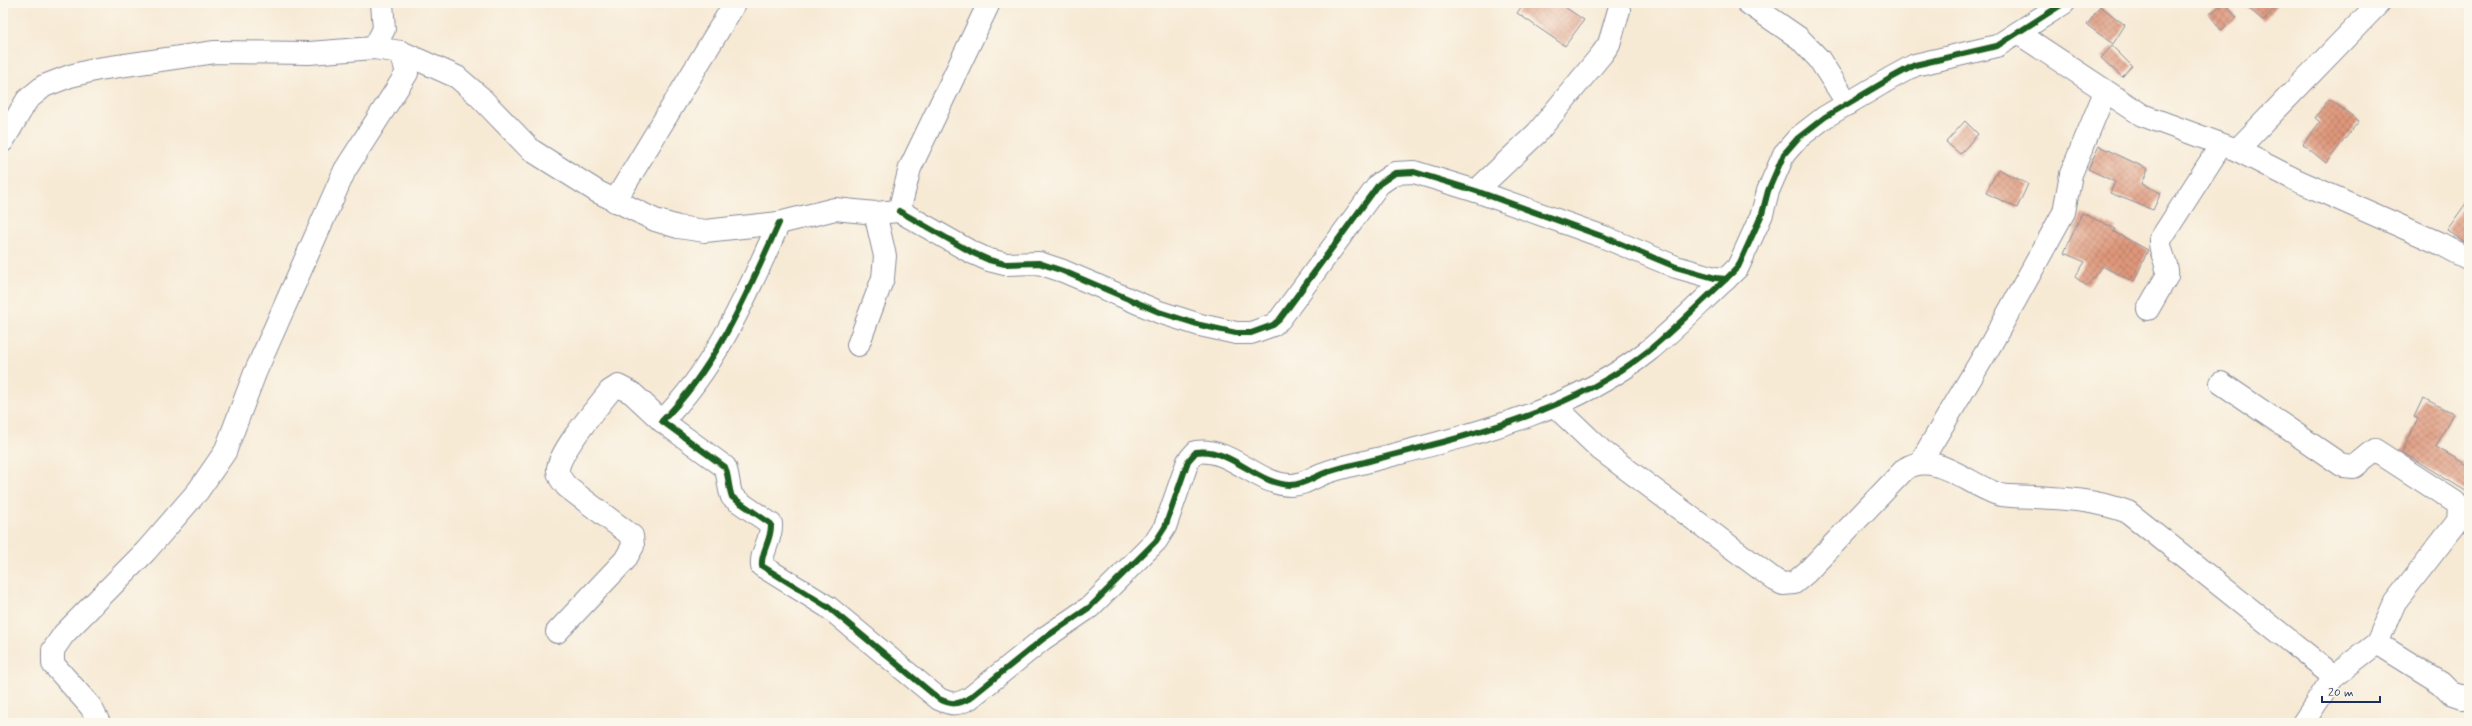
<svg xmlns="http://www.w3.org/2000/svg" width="2472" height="726" font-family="Mynerve,sans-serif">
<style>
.building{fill:url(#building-cross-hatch)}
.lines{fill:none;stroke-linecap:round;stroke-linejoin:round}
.street-casing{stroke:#898c9a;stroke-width:24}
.street{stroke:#fff;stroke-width:22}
.cycleway-casing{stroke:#fbf7ec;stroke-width:8}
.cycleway{stroke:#1b5e20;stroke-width:6}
</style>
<defs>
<pattern id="building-cross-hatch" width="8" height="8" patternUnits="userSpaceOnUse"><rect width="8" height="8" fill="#df977a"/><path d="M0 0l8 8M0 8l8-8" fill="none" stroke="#b47c67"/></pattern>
</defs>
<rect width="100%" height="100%" fill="#fbf7ec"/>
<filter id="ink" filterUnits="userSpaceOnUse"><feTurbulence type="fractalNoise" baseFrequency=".025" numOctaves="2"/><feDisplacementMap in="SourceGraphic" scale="8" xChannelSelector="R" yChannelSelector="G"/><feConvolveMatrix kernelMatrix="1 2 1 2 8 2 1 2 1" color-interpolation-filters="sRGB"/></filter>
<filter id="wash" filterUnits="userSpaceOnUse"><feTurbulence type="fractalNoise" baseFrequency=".012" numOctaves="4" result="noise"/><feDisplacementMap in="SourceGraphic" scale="16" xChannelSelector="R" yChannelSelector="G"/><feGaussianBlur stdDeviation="0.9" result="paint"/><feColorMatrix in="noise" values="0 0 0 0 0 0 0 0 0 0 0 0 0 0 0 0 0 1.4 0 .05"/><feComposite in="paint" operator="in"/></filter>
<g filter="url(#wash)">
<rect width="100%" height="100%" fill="#f7ead5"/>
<g id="blocks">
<g class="building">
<polygon points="1524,3 1559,3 1584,20 1565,46 1517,13"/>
<polygon points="2225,3 2237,18 2221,30 2209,14"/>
<polygon points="2242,3 2278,3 2264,21"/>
<polygon points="2100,6 2125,25 2113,44 2087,25"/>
<polygon points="2112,46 2132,66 2122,77 2101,58"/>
<polygon points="2329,99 2359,121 2326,163 2303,144 2320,122 2315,118"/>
<polygon points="1965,121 1978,134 1960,154 1946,142"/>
<polygon points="2099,146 2148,169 2142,184 2161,193 2153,210 2110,193 2115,182 2088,169"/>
<polygon points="1998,169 2028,184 2017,208 1986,193"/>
<polygon points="2469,199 2469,245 2447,230"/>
<polygon points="2082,213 2116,229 2114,232 2148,250 2134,282 2102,266 2087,286 2075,277 2085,262 2064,253"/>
<polygon points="2423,398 2453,413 2436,447 2469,466 2469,493 2402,452 2418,419 2414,417"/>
</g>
</g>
</g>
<g filter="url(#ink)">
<use href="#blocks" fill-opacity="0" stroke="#898c9a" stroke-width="1"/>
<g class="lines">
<defs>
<g id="street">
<polyline points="1748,3 1799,38 1819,59 1848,104"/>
<polyline points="2018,33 2142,115 2237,150 2296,180 2441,244 2469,259"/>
<polyline points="374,48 384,29 382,3"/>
<polyline points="3,141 27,100 44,86 70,76 98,69 215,52 309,53 374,48 401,52 457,77 479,96 531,150 598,192 655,220 678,227 705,231 779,223 835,209 875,213 899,211 910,168 989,3"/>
<polyline points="2237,150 2379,3"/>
<polyline points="1476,191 1537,133 1602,54 1609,44 1619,10"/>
<polyline points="615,201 735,3"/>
<polyline points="899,211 971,252 989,260 1005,264 1039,263 1063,271 1159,312 1200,325 1236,333 1251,333 1273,325 1280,319 1379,184 1395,173 1414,172 1476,191 1604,237 1676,267 1715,278 1726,279 1738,267 1762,214 1768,191 1784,154 1798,138 1825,117 1891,78 1915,65 1997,46 2064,3"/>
<path d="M 779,223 C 748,291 717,367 662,421 L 725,467 C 729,477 728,486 732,497 L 771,524 C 772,540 760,553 762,566 L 828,607 L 939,699 C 952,705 957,705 970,698 L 1043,639 L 1090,607 L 1156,541 L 1165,527 L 1188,461 L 1196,452 C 1231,447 1257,485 1291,485 C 1303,485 1312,478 1322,474 C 1337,468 1353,465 1369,461 C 1465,436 1569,414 1648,351 C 1675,329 1700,303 1726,279"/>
<path d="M 2148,309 L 2167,276 C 2169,263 2159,253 2160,240 L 2221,145"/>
<polyline points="858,345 883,278 885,256 875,213"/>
<polyline points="2221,383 2343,466 2354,467 2375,450 2455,502 2459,507 2458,521 2395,602 2377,643"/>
<path d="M 1555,406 L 1601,450 L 1775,580 L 1783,584 L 1794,583 L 1807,572 L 1905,469 C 1935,449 1972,488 2001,495 C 2012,497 2024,496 2035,497 C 2069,499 2096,500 2128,512 L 2334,676"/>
<polyline points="1920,463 1991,344 2064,212 2071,174 2105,92"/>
<path d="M 557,632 L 625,560 L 633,546 L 632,536 L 567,487 C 563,482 557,476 558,468 C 562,448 596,409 610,391 L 618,386 L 632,393 L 662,421"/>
<polyline points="99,723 91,707 53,664 53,650 64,634 146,551 198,491 225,452 255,373 345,170 407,73 401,52"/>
<polyline points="2303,723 2334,676 2377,643 2441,683 2451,693 2463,697 2469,695"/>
</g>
</defs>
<use href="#street" class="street-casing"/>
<use href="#street" class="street"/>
<defs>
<g id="cycleway">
<polyline points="899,211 971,252 989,260 1005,264 1039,263 1063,271 1159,312 1200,325 1236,333 1251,333 1273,325 1280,319 1379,184 1395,173 1414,172 1476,191 1604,237 1676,267 1715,278 1726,279 1738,267 1762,214 1768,191 1784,154 1798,138 1825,117 1891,78 1915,65 1997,46 2064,3"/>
<path d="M 779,223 C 748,291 717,367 662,421 L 725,467 C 729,477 728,486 732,497 L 771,524 C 772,540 760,553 762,566 L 828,607 L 939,699 C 952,705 957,705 970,698 L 1043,639 L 1090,607 L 1156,541 L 1165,527 L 1188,461 L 1196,452 C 1231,447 1257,485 1291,485 C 1303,485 1312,478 1322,474 C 1337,468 1353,465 1369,461 C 1465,436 1569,414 1648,351 C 1675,329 1700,303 1726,279"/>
</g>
</defs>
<use href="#cycleway" class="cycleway-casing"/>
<use href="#cycleway" class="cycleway"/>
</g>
</g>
<rect width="2472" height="726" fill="none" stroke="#fbf7ec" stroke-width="16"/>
<path d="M2322 696v6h58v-6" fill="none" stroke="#1b2f5e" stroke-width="2"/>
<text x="2328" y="696" font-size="12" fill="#1b2f5e" stroke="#fbf7ec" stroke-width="3" paint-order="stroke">20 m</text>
</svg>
